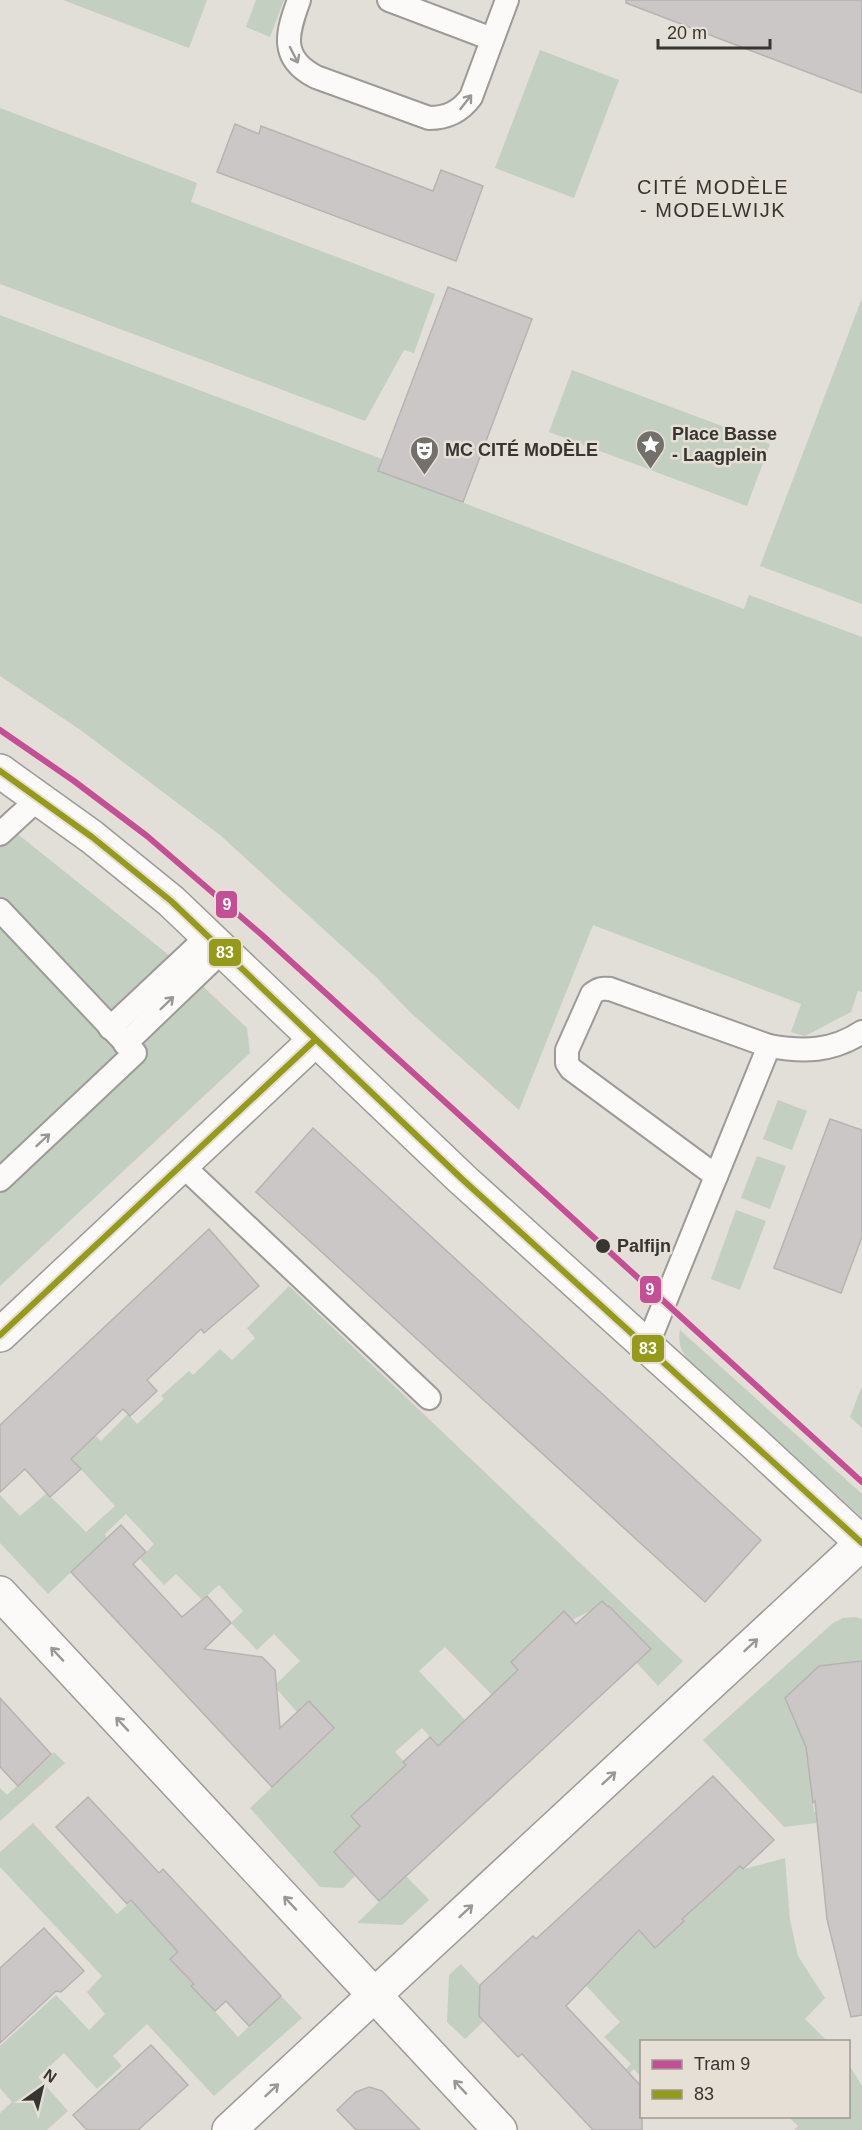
<svg xmlns="http://www.w3.org/2000/svg" width="862" height="2130" font-family="Arial,sans-serif">
<style>
.green{fill:#c3cfc1}
.building{fill:#cbc7c6;stroke:#b6b3b1;stroke-width:1.5}
.lines{fill:none;stroke-linecap:round;stroke-linejoin:round}
.service-casing{stroke:#9d9b97;stroke-width:26}
.minor-casing{stroke:#9d9b97;stroke-width:36}
.service{stroke:#fbfaf9;stroke-width:22}
.minor{stroke:#fbfaf9;stroke-width:33}
.bus-1-casing{stroke:#e5dfd5;stroke-width:10}
.bus-1{stroke:#959b18;stroke-width:6}
.tram-1-casing{stroke:#e5dfd5;stroke-width:10}
.tram-1{stroke:#c44f97;stroke-width:6}
.oneway{stroke:#999895}
.stop-dot{fill:#373531;stroke:#e5dfd5;stroke-width:2}
.labels{text-anchor:middle;dominant-baseline:central;stroke-width:5;stroke-linejoin:round;paint-order:stroke}
.poi-label{font-size:18px;font-weight:bold;fill:#373531;stroke:#e5dfd5;text-anchor:start}
.stop-label{font-size:18px;font-weight:bold;fill:#373531;stroke:#e5dfd5;text-anchor:start}
.neighbourhood-label{font-size:20px;letter-spacing:1.5px;fill:#373531;stroke:#e5dfd5}
.line-badge{stroke:#e5dfd5;stroke-width:2}
.badge-label{font-size:16px;text-anchor:middle;font-weight:bold;fill:#fff}
</style>
<rect width="100%" height="100%" fill="#e2ded8"/>
<g class="green">
<polygon points="63,0 207,0 189,48"/>
<polygon points="256,0 284,0 270,37 246,27"/>
<polygon points="540,50 619,80 574,198 495,168"/>
<polygon points="0,108 197,183 191,202 435,294 414,353 404,350 365,421 0,284"/>
<polygon points="862,298 862,604 760,566"/>
<polygon points="0,315 382,459 379,471 744,609 749,595 862,637 862,992 858,991 851,1012 805,1036 791,1032 801,1004 593,925 519,1110 411,1013 375,976 220,835 82,731 0,676"/>
<polygon points="572,370 770,444 747,506 549,432"/>
<polygon points="0,820 175,960 247,1028 250,1053 0,1286"/>
<polygon points="778,1100 807,1111 792,1150 763,1139"/>
<polygon points="757,1156 786,1166 770,1209 741,1198"/>
<polygon points="736,1210 766,1221 740,1290 711,1279"/>
<polygon points="289,1286 683,1661 658,1686 637,1663 651,1649 610,1606 608,1607 602,1601 592,1610 572,1620 564,1612 511,1662 528,1680 492,1695 445,1647 419,1671 466,1721 443,1751 422,1728 395,1752 424,1783 379,1789 351,1816 360,1826 335,1852 356,1875 343,1888 320,1887 250,1808 334,1729 309,1702 297,1712 274,1686 300,1661 274,1634 257,1650 231,1623 243,1611 219,1585 202,1600 176,1574 164,1585 140,1559 154,1544 126,1514 105,1534 107,1538 48,1594 0,1543 0,1495 20,1516 47,1493 86,1532 115,1506 60,1447 84,1424 101,1441 128,1414 137,1424 164,1399 161,1396 189,1371 193,1375 220,1349 232,1360 255,1338 247,1328"/>
<path d="M 680,1330 L 862,1494 L 862,1518 L 693,1366 C 683,1354 677,1346 680,1330 Z"/>
<polygon points="862,1386 862,1428 850,1417"/>
<polygon points="855,1617 862,1619 862,1661 811,1674 785,1698 806,1747 814,1812 816,1812 817,1823 784,1827 703,1740 833,1623 843,1618"/>
<polygon points="54,1752 65,1763 0,1821 0,1788 7,1795"/>
<polygon points="33,1823 117,1914 132,1901 179,1951 171,1958 194,1984 192,1986 238,2037 281,1996 302,2018 214,2096 147,2024 113,2056 122,2066 97,2089 64,2053 38,2077 68,2111 47,2130 0,2130 0,2113 12,2102 0,2088 0,2046 56,1995 89,2030 105,2014 87,1992 102,1976 0,1867 0,1852"/>
<polygon points="785,1858 790,1920 798,1956 825,1998 805,2019 827,2041 642,2042 641,2077 634,2069 621,2081 618,2077 631,2064 604,2037 620,2022 580,1979 610,1960 639,1931 655,1948 684,1921 682,1919 740,1866 744,1869"/>
<polygon points="406,1876 429,1900 402,1925 357,1923"/>
<polygon points="461,1964 480,1985 479,2016 484,2021 465,2039 447,2022 449,1975"/>
<polygon points="849,2065 862,2086 862,2130 794,2130 798,2126 789,2117 848,2116"/>
</g>
<g class="building">
<polygon points="626,0 862,0 862,93 626,3"/>
<polygon points="235,124 259,134 261,126 433,191 441,170 483,186 456,261 217,172"/>
<polygon points="448,287 532,319 463,502 378,471"/>
<polygon points="830,1119 862,1130 862,1237 841,1293 774,1268"/>
<polygon points="313,1128 761,1540 705,1602 256,1192"/>
<polygon points="209,1229 259,1286 204,1333 201,1329 147,1380 157,1391 130,1416 123,1409 71,1459 81,1469 50,1497 25,1469 0,1492 0,1425"/>
<polygon points="121,1525 146,1552 133,1564 182,1617 207,1596 231,1623 204,1649 262,1657 275,1670 280,1728 309,1701 334,1728 272,1787 71,1572"/>
<polygon points="602,1601 608,1607 609,1606 651,1649 379,1901 334,1852 360,1826 351,1816 406,1765 403,1762 430,1737 438,1746 518,1670 511,1662 564,1611 576,1624"/>
<polygon points="862,1661 862,2015 851,2017 827,1919 815,1801 813,1803 806,1747 785,1698 819,1666"/>
<polygon points="0,1698 51,1754 18,1786 0,1767"/>
<polygon points="713,1776 774,1840 743,1869 740,1866 711,1893 682,1919 684,1921 655,1948 639,1930 566,2006 642,2087 642,2130 593,2130 522,2054 518,2057 479,2016 480,1985 533,1936 536,1939"/>
<polygon points="88,1797 159,1873 163,1869 281,1996 249,2026 226,2001 215,2011 191,1986 194,1984 170,1959 178,1952 131,1900 127,1904 56,1827"/>
<polygon points="44,1928 84,1971 61,1992 56,1991 0,2043 0,1968"/>
<polygon points="151,2045 188,2085 138,2130 87,2130 73,2115"/>
<polygon points="369,2087 382,2091 420,2130 356,2130 337,2110 356,2092"/>
</g>
<g class="lines">
<defs>
<g id="service">
<path d="M 299,0 C 287,33 279,58 316,77 L 429,118 C 447,118 460,112 471,97 L 507,0"/>
<polyline points="389,0 492,39"/>
<polyline points="0,834 39,798"/>
<polyline points="0,910 135,1053 0,1180"/>
<polyline points="110,1028 208,936"/>
<polyline points="125,1044 223,950"/>
<polyline points="182,1165 429,1398"/>
<path d="M 716,1176 L 571,1069 L 567,1063 L 567,1050 L 592,994 C 598,989 602,988 610,989 L 769,1046"/>
<path d="M 647,1346 L 769,1046 C 803,1052 832,1052 862,1032"/>
</g>
<g id="minor">
<polyline points="0,771 92,837 171,901 462,1179 753,1442 862,1543"/>
<polyline points="0,1335 315,1040"/>
<polyline points="0,1593 500,2130"/>
<polyline points="229,2130 862,1543"/>
</g>
</defs>
<use href="#service" class="service-casing"/>
<use href="#minor" class="minor-casing"/>
<use href="#service" class="service"/>
<use href="#minor" class="minor"/>
<defs>
<g id="bus-1">
<polyline points="0,771 92,837 171,901 462,1179 862,1543"/>
<polyline points="0,1335 315,1040"/>
</g>
</defs>
<use href="#bus-1" class="bus-1-casing"/>
<use href="#bus-1" class="bus-1"/>
<defs>
<polyline id="tram-1" points="0,730 74,781 147,836 262,935 862,1482"/>
</defs>
<use href="#tram-1" class="tram-1-casing"/>
<use href="#tram-1" class="tram-1"/>
</g>
<defs><path id="oneway-shaft" d="M-6 0H5M1.5-3L5.5 0L1.5 3" fill="none" stroke-width="1.6" stroke-linecap="round" stroke-linejoin="round" transform="scale(1.5)"/></defs>
<g class="oneway">
<use href="#oneway-shaft" transform="translate(294 55) rotate(63)"/>
<use href="#oneway-shaft" transform="translate(466 102) rotate(-52)"/>
<use href="#oneway-shaft" transform="translate(167 1003) rotate(-44)"/>
<use href="#oneway-shaft" transform="translate(43 1140) rotate(-43)"/>
<use href="#oneway-shaft" transform="translate(751 1645) rotate(-43)"/>
<use href="#oneway-shaft" transform="translate(57 1654) rotate(-133)"/>
<use href="#oneway-shaft" transform="translate(122 1724) rotate(-133)"/>
<use href="#oneway-shaft" transform="translate(609 1778) rotate(-43)"/>
<use href="#oneway-shaft" transform="translate(290 1903) rotate(-133)"/>
<use href="#oneway-shaft" transform="translate(466 1911) rotate(-43)"/>
<use href="#oneway-shaft" transform="translate(460 2087) rotate(-133)"/>
<use href="#oneway-shaft" transform="translate(272 2090) rotate(-43)"/>
</g>
<defs>
<symbol id="sight-pin" viewBox="-11 -11 22 30"><path d="M0 17L-7.5 6A9.5 9.5 0 1 1 7.5 6Z" fill="#73706b" stroke="#e5dfd5"/><path d="M0-6L1.8-2.2L6-1.7L2.9 1.2L3.7 5.4L0 3.3L-3.7 5.4L-2.9 1.2L-6-1.7L-1.8-2.2Z" fill="#fff"/></symbol>
<symbol id="theatre-pin" viewBox="-11 -11 22 30"><path d="M0 17L-7.5 6A9.5 9.5 0 1 1 7.5 6Z" fill="#73706b" stroke="#e5dfd5"/><path d="M-5-5.5Q0-4 5-5.5V0Q5 5 0 6Q-5 5-5 0ZM-3.3-2.5H-1v1.5H-3.3ZM1-2.5H3.3v1.5H1ZM-2.8 1Q0 5.5 2.8 1Z" fill="#fff"/></symbol>
</defs>
<g fill-rule="evenodd">
<use href="#sight-pin" x="634" y="428" width="33" height="45"/>
<use href="#theatre-pin" x="408" y="434" width="33" height="45"/>
</g>
<circle class="stop-dot" cx="603" cy="1246" r="8"/>
<g class="labels">
<g class="poi-label">
<text x="672" y="434">Place Basse<tspan x="672" dy="21">- Laagplein</tspan></text>
<text x="445" y="450">MC CITÉ MoDÈLE</text>
</g>
<g class="stop-label">
<text x="617" y="1246">Palfijn</text>
</g>
<g class="neighbourhood-label">
<text x="713" y="187">CITÉ MODÈLE<tspan x="713" dy="23">- MODELWIJK</tspan></text>
</g>
</g>
<g class="line-badge">
<rect x="215" y="890" width="23" height="29" rx="6" fill="#c44f97"/>
<rect x="208" y="938" width="34" height="29" rx="6" fill="#959b18"/>
<rect x="639" y="1275" width="23" height="29" rx="6" fill="#c44f97"/>
<rect x="631" y="1334" width="34" height="29" rx="6" fill="#959b18"/>
</g>
<g class="badge-label">
<text x="227" y="910">9</text>
<text x="225" y="958">83</text>
<text x="650" y="1295">9</text>
<text x="648" y="1354">83</text>
</g>
<rect x="640" y="2040" width="210" height="78" fill="#e5dfd5" stroke="#9f9b93" stroke-width="1.5"/>
<rect x="652" y="2060" width="30" height="9" fill="#c44f97" stroke="#9f9b93" stroke-width="1.5"/>
<text x="694" y="2070" font-size="18" fill="#373531">Tram 9</text>
<rect x="652" y="2090" width="30" height="9" fill="#959b18" stroke="#9f9b93" stroke-width="1.5"/>
<text x="694" y="2100" font-size="18" fill="#373531">83</text>
<g transform="translate(42 2088) rotate(34)" stroke="#e5dfd5" stroke-width="4.5" paint-order="stroke">
<path d="M0-4.5L10 22L0 15L-10 22Z" fill="#373531"/>
<text y="-9" font-size="16" font-weight="bold" text-anchor="middle" fill="#373531">N</text>
</g>
<path d="M658 39v9h112v-9" fill="none" stroke="#373531" stroke-width="3"/>
<text x="667" y="39" font-size="18" fill="#373531" stroke="#e5dfd5" stroke-width="4.5" paint-order="stroke">20 m</text>
</svg>
